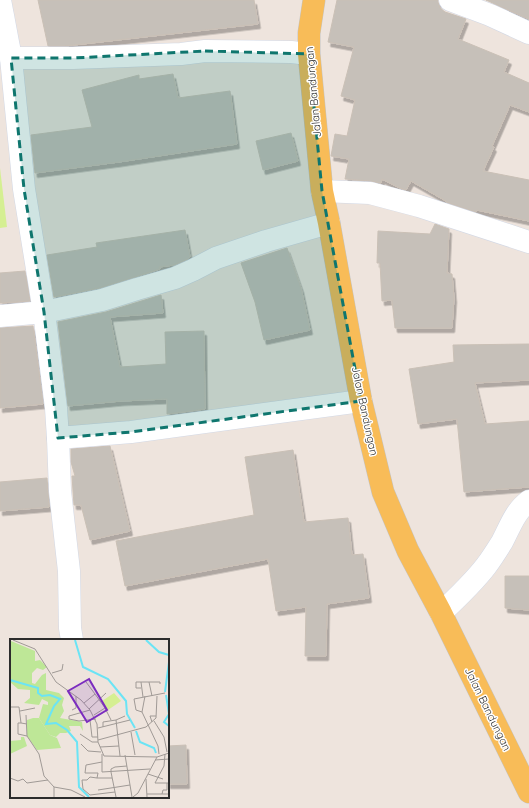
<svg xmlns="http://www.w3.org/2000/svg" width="529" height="808" font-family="Quicksand,sans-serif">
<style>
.pitch{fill:#d5ef92}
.building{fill:#c6c0b9;stroke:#cac0b6;filter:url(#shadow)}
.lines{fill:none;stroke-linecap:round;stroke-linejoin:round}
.minor-casing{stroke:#d2d8e5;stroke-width:23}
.major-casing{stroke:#c4c4c4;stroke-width:23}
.minor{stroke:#fff;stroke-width:22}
.major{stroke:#f8bc58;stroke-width:22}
.marked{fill:#0f766e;fill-opacity:0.2;stroke:#0f766e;stroke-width:3;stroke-dasharray:8 5;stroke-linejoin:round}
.labels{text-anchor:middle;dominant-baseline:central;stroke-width:3;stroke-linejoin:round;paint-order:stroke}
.street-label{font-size:11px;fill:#2c2c2c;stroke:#fff}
.inset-river{fill:none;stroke:#6be4f5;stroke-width:2}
.inset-road{fill:none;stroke:#a09a96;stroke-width:1}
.view{fill:#7b2cbf;fill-opacity:0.15;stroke:#7b2cbf;stroke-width:2}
.inset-edge{fill:none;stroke:#2c2c2c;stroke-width:2}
</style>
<defs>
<filter id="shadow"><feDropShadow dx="2.5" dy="4.5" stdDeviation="0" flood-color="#0004"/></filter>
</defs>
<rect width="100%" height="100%" fill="#eee4dd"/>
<polygon class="pitch" points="0,168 7,227 0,228"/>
<g class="building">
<polygon points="38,0 254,0 258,24 65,46 48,46"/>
<polygon points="337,0 438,0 438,2 440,8 445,12 466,19 458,39 509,60 504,72 529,83 529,112 510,105 492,146 494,147 483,171 529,180 529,221 477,210 476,212 446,202 446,201 411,181 406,190 400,188 382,179 381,183 371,181 345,179 349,159 331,156 335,134 347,136 355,100 341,96 354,47 328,42"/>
<polygon points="486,0 529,0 529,19 495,4"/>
<polygon points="173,74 178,98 230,91 237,144 119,162 35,173 31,135 92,127 82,90 139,75 139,79"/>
<polygon points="291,133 298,161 263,170 256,141"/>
<polygon points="435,224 449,229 447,273 452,274 454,298 452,328 395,328 392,300 382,301 380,263 377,263 378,231 430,234"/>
<polygon points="185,230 190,257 188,259 174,265 159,267 160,269 99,288 54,297 47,255 97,247 96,243"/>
<polygon points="287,248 301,288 310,330 264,340 255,302 241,263"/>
<polygon points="25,271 30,301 0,303 0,273"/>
<polygon points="161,295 163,313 110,317 120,367 166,364 165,332 204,331 205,409 167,414 167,399 121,401 68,406 58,322 106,312"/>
<polygon points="33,326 43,404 0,408 0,328"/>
<polygon points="529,344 529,380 475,383 485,424 529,421 529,487 464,492 457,419 418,424 409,369 454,362 453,345"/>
<polygon points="110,446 130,531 90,540 81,505 74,505 72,476 75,476 71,462 71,449"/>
<polygon points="293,450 304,522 348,518 352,555 363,554 369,598 327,604 326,656 305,656 306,607 276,611 268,559 125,586 116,541 254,515 245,457"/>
<polygon points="47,478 49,507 0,511 0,482"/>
<polygon points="505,576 529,576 529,610 505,608"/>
<polygon points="186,745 187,784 168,784 168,746"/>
</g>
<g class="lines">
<defs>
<g id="minor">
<polyline points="0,0 11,58"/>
<polyline points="450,0 490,15 529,33"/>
<polyline points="309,54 291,52 205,51 181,54 73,58 11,58 24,189 44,312 56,408 58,438 131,432 361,401"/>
<polyline points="322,191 370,193 419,206 529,242"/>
<polyline points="0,316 44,312 102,300 137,289 175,278 193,270 216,258 266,241 329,223"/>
<polyline points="58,438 60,491 69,571 70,628 72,640"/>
<path d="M 441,613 C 457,598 473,583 486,566 C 492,558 497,550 502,542 C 510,527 515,511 529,501"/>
</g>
<polyline id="major" points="314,0 309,33 309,54 322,191 329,223 361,401 383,492 408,551 441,613 529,792"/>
</defs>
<use href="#minor" class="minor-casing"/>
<use href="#major" class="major-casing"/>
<use href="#minor" class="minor"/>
<use href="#major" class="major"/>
</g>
<path class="marked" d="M 205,51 L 309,54 L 322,191 L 361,401 L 131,432 L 58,438 L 44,312 L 24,189 L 11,58 L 73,58 Z"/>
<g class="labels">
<g class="street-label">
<text transform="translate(313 92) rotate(-95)">Jalan Bandungan</text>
<text transform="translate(365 411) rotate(78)">Jalan Bandungan</text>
<text transform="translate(488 709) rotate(64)">Jalan Bandungan</text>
</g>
</g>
<g transform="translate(10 639)">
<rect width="159" height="159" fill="#eee4dd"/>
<path d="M 1,2 L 25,12 L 25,22 L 30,21 L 37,28 L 33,31 L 27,29 L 22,34 L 22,44 L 25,45 L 32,36 L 36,34 L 36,51 L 49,54 L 54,59 L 52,66 L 54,72 L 50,79 L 72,83 L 73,92 L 70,87 L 59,87 L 61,92 L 56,94 L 50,94 L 46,98 L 40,96 L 29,79 L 33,65 L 38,66 L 38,63 L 32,60 L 29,66 L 14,64 L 20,59 L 20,51 L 8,50 L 0,43 Z" fill="#bee797"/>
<path d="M 23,79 L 29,79 L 40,96 L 47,99 L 51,109 L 27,111 L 17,97 L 17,81 ZM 11,98 L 14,98 L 17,107 L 0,115 L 0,102 L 11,101 Z" fill="#bee797"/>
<path d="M 104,54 L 111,62 L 98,71 L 92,62 Z" fill="#d5ef92"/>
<path class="inset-river" d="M 65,1 L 73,28 L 98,40 L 116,62 L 117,75 L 125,89M 136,1 L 149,13 L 159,16M 0,41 L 28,49 L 28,54 L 32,57 L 40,56 L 50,60 L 44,67 L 36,85 L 46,84 L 57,91 L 67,103 L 69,148 L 79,158M 155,53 L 159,23M 156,56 L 159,75 L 154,83 L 159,87M 126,92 L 130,103 L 144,109 L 146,114"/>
<path class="inset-road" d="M 3,1 L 25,10 L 46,43 L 71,61 L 80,71 L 87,85 L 88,103 L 94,117 L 147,118M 42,34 L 52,31 L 53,25M 76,43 L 85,55M 131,43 L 126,43 L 126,49 L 131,49M 139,43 L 142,57M 135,57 L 132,73 L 148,107 L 149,115M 133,58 L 131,43 L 150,43 L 150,45M 74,64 L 85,55 L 95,69 L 84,76M 0,68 L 9,68 L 11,84 L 17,85M 95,69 L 101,81M 79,70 L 96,54M 62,71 L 66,69 L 66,57M 80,71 L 59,77 L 59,80 L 69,82 L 86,80M 10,72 L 25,69M 132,73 L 126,71 L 124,60 L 155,54M 16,76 L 17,97 L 29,115 L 34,137 L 44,148 L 44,158M 80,81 L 82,98 L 88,98M 144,82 L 154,98 L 157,113M 142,83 L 140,77 L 146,77M 11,84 L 8,84 L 8,95 L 17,97M 93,88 L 93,83 L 106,81M 88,89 L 120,81M 121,93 L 125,116M 70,95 L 82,103 L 88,103M 88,101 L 136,88 L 146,79 L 147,57M 71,105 L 78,112 L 91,113M 90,108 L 109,107M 92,115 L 92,133 L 140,130M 155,115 L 154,127 L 145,144 L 159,144M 115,116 L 122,158M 110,117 L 106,81 L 115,77M 145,121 L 159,120M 101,133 L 106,158M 101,133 L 101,130 L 105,128 L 117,127M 88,134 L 87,139 L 80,138 L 77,141 L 72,141 L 73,150 L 80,156 L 105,153M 88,134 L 75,134 L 76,126 L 92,123M 138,135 L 153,140M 0,139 L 8,142 L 13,140 L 17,144 L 38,141M 87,139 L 102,139M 136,140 L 137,158M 44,148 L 61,151 L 75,158M 88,151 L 120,146M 137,155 L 159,155M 152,155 L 153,151 L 157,151 L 157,144M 123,158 L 128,154 L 147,118 L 159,114"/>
<path class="view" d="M 79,40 L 97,71 L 77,83 L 58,52 Z"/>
<rect width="159" height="159" class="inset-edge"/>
</g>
</svg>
